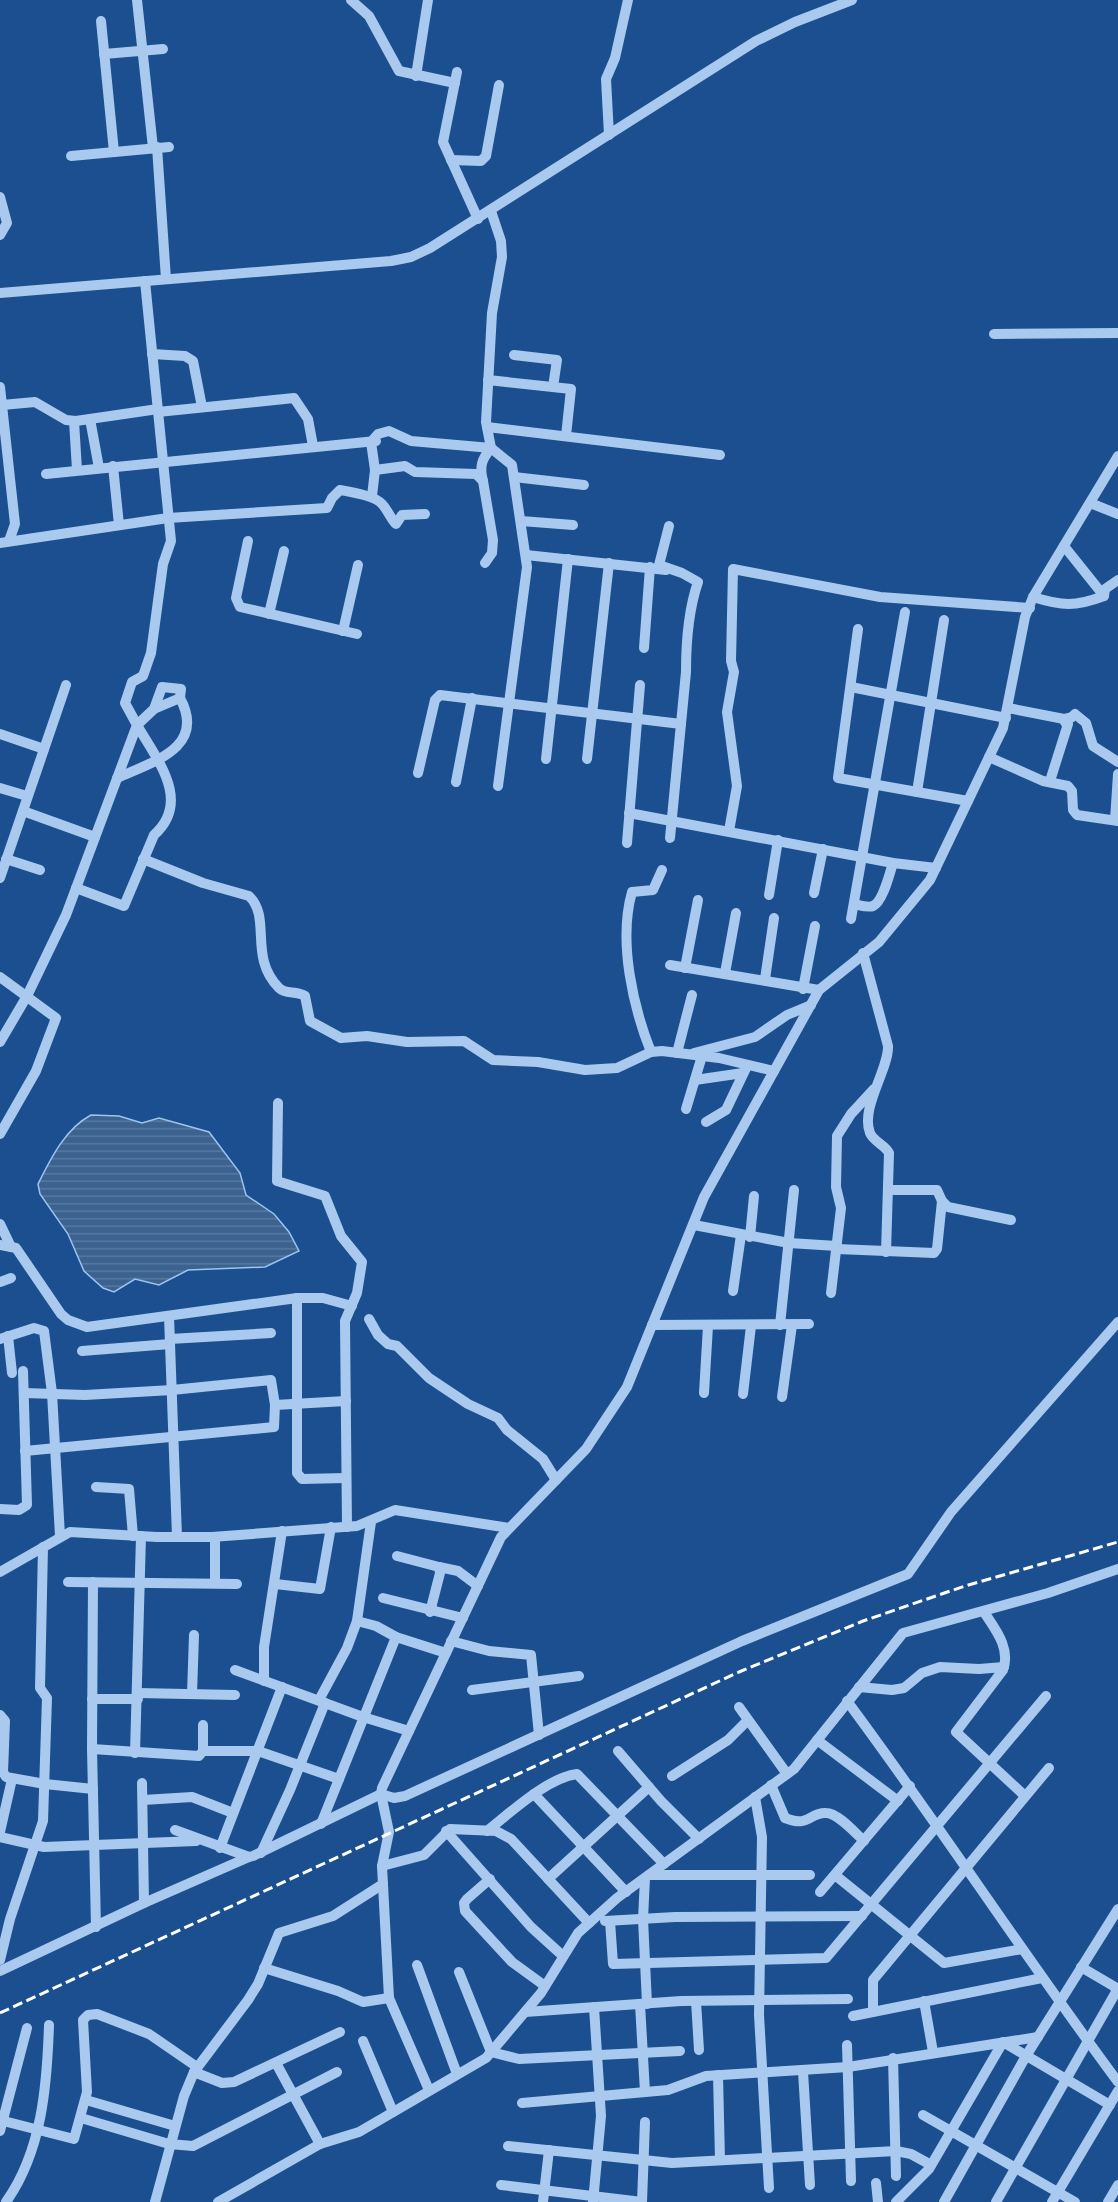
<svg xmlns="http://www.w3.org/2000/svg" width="1118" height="2202" font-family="Rubik,sans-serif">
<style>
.water{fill:url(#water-rules);stroke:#9cc4f0;stroke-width:1.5}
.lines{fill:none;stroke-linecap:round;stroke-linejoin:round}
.minor{stroke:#a9c9ee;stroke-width:10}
.rail{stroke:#fff;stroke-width:3;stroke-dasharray:10 4.5;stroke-linecap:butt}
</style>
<defs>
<pattern id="water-rules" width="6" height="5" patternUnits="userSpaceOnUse" patternTransform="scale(1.5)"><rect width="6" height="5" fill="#3c6290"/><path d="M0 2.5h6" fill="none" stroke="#597aa1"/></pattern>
</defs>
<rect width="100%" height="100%" fill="#1b4f8f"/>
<path class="water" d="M 91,1115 L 119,1116 L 142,1123 L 159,1118 L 209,1132 L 240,1173 L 246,1195 L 274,1214 L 289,1232 L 299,1251 L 265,1267 L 188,1270 L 159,1285 L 135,1279 L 114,1292 L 103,1288 L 84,1271 L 68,1234 L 40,1194 L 38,1184 C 51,1158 65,1129 91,1115 Z"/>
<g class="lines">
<g class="minor">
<polyline points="137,0 153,148"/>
<polyline points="351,0 369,16 399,71 455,83"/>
<polyline points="101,21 114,152"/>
<polyline points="104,54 163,49"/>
<polyline points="457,72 443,142 478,219"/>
<polyline points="416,76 428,0"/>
<polyline points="609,135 606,79 615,58 628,0"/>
<polyline points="157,147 166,279"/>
<polyline points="71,156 169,147"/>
<polyline points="451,160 481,161 486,156 499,85"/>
<polyline points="0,197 7,223 0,235"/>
<polyline points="491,211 501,241 502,257 492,313 486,422 491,448 512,465 527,567 498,786"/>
<polyline points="0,293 391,261 411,257 430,248 756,41 795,22 852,0"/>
<polyline points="994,334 1118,333"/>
<polyline points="152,354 185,356 193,361 202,407"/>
<polyline points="514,355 557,360 553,387"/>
<polyline points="488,380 571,389 566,436"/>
<polyline points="0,387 15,524 9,541"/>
<polyline points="2,405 35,402 66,420 76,421 158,409"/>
<polyline points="158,412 294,398 308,419 313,446"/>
<polyline points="90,419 99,468"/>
<polyline points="74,421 77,470"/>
<polyline points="487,427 720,455"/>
<polyline points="113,466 119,525"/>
<path d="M 375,470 L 371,442 L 378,434 L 389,431 L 411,441 L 491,448 C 482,459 479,466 483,481"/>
<polyline points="46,474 376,441"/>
<polyline points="514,477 584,485"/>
<polyline points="372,496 375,470 405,466 415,472 476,474 483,481 493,540 492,553 485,563"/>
<polyline points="1090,503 1118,514"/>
<polyline points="521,521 573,525"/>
<path d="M 669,526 L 659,565 L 682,573 L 698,582 C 688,611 686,642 686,672 L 670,838"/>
<polyline points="248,541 236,598 240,607 357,634"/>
<path d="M 0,543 L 168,518 L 327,508 L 332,498 L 340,490 C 351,492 376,496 382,504 C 388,510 390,518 396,524 L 402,515 L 425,514"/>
<polyline points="1064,546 1104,596"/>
<polyline points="526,555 666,570"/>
<path d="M 1033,597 C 1062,606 1075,607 1104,596 L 1105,589 L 1118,580"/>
<polyline points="269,614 284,551"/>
<polyline points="858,629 838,778 968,801"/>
<polyline points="343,631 358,565"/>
<polyline points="644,648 650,567"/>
<polyline points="851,687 1006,718"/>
<polyline points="1008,708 1064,719 1072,717 1065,722 1068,724 1050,781"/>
<polyline points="1072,717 1075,714 1086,723 1093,746 1118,762"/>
<polyline points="0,734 44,749"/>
<polyline points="989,757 1043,781 1068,786 1072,791 1073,810 1077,815 1118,821"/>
<polyline points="546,759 568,559"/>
<polyline points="587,759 609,563"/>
<polyline points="418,773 435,700 440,695 681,724"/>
<path d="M 117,778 C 152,762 207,748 180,698"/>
<polyline points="456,782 472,698"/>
<polyline points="0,788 27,796"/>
<polyline points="917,792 944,620"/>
<polyline points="23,811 95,837"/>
<polyline points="629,813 893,863 936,868"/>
<polyline points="1115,820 1118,774"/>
<polyline points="729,831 737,786 727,712 734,672 731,661 733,569 880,597 1030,608"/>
<polyline points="627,843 640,685"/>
<polyline points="6,859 40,870"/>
<path d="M 143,859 L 203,883 L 249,896 C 272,918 248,957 279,988 C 286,995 296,990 305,996 L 310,1021 L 341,1038 L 367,1036 L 407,1042 L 464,1041 L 493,1060 L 538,1062 L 585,1070 L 617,1068 L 651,1052 L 662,1051 L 719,1058 L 774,1071"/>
<polyline points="0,878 66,685"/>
<path d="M 76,888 L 124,906 L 154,835 C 192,801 157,760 137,725 L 154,709 L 162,687 L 181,689 L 180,698 L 154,709"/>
<polyline points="814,893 823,849"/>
<polyline points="769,895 778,840"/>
<path d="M 854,904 C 859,905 868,908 873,906 C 883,902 890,872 893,863"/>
<polyline points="851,919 905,612"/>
<path d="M 863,953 L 888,1046 C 889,1069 860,1108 870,1133 C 874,1142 885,1145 889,1153 L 886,1252"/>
<polyline points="670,965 819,990"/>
<polyline points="685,968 698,900"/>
<polyline points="725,973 736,913"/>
<polyline points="0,977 56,1018 36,1071 0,1134"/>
<polyline points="765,979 774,918"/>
<polyline points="803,989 815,926"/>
<polyline points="0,1042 27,996 66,915 137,725 125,703 132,682 143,676 151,653 163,564 171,541 145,281"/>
<path d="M 651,1052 C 633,1007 618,941 632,892 L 653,890 L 662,870"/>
<polyline points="677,1053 692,995"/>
<polyline points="694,1053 755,1037 787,1015 811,1005"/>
<polyline points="695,1080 743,1073"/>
<polyline points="278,1103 277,1181 325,1196 341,1236 362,1262 357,1293 345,1321 347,1527"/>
<polyline points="686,1109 702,1056"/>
<polyline points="706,1122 726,1110 747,1066"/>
<polyline points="888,1190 937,1190 942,1201 948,1207 1011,1220"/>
<polyline points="0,1224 11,1247"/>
<polyline points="694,1225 789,1243 837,1246"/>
<polyline points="750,1237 754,1196"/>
<polyline points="0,1245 16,1248 61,1314 68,1320 87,1327 297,1298 323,1298 352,1306"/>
<polyline points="837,1249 934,1253 937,1249 942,1201"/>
<polyline points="0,1282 11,1278"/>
<polyline points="733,1291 741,1235"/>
<polyline points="831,1293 841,1208 836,1187 837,1136 851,1114 874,1089"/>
<polyline points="297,1298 297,1473 302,1479 346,1478"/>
<polyline points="169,1316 177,1537"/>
<polyline points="369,1319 378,1335 388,1344 397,1346 429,1378 468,1404 498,1418 507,1430 543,1459 556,1480"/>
<polyline points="652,1325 809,1324"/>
<polyline points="780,1325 794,1190"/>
<polyline points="8,1336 12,1373"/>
<polyline points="0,1339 34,1328 44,1331 52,1393 60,1536"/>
<polyline points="170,1339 271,1333"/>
<polyline points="82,1351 170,1344"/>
<polyline points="24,1393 85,1395 172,1390 271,1380 275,1405"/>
<polyline points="704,1393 708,1326"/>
<polyline points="743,1394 751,1326"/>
<polyline points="782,1397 792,1325"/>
<polyline points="25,1451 274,1427 275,1405 346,1401"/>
<polyline points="96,1487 129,1489 133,1536"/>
<polyline points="0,1509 19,1510 27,1505 23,1371"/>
<polyline points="397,1556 439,1567 440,1573 430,1612"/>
<polyline points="439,1567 458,1571 478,1586"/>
<polyline points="0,1572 70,1532 157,1537 212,1537 357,1526 395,1510 509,1528"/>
<polyline points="68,1582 237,1584"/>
<polyline points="93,1582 92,1749 96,1927"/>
<polyline points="215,1583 215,1537"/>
<polyline points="275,1584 320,1589 331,1527"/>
<polyline points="383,1598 463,1618"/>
<path d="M 984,1612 C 995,1629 1011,1648 1003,1670 L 956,1732 L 1025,1796"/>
<polyline points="357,1621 376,1626 396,1637 446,1653"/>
<polyline points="451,1641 489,1651 531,1655 539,1735"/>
<polyline points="235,1670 363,1717 409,1731"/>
<polyline points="264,1681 264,1647 282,1531"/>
<polyline points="859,1687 892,1690 904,1688 922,1673 940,1667 979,1669 1004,1667"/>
<polyline points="472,1690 579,1676"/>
<polyline points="138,1693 235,1695"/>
<polyline points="192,1694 194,1635"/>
<polyline points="92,1699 138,1699"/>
<polyline points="319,1700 347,1648 357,1621 371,1522"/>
<path d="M 847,1701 C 940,1826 1025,1957 1118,2082"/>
<polyline points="739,1707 787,1774"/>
<polyline points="0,1715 5,1721 3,1772 6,1777 45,1784 93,1789"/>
<polyline points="817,1740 898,1801"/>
<polyline points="92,1749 199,1756 203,1751 203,1725"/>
<polyline points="203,1751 258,1751 339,1779"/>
<polyline points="618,1751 661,1801 699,1839"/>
<polyline points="135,1753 141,1536"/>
<polyline points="672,1776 728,1740 747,1721"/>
<path d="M 771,1785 L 785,1818 C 810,1828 809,1812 826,1813 C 838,1813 855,1833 864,1841"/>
<polyline points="534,1794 626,1892"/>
<polyline points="755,1797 762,1837 759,2015 769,2188"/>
<polyline points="143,1800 192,1797 233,1813"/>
<polyline points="321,1824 396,1637"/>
<polyline points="175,1830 249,1857 253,1856 381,1794 394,1798 405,1796 742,1641 908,1574 951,1512 1118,1322"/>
<polyline points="446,1831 531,1927 563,1956"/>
<path d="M 487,1831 C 511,1812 547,1778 577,1774 L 664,1864"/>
<polyline points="0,1832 12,1779"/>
<polyline points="0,1837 44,1847 196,1841"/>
<polyline points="220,1848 282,1687"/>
<polyline points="261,1853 290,1790 325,1703"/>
<polyline points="382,1866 424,1855 450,1829 496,1831 511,1839 589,1923"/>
<polyline points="649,1875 810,1875"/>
<polyline points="835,1875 944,1963 1022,1949"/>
<polyline points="645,1878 643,1919 647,2004"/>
<polyline points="490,1879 467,1899 464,1903 465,1911 512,1962 545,1986"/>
<polyline points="548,1879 649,1787"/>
<polyline points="820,1892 910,1786"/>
<polyline points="144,1903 249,1857"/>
<polyline points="605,1921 675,1917 862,1916"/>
<polyline points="610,1921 613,1964 826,1958 1046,1696"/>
<polyline points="0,1960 10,1919 43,1821 47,1698 40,1688 43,1547"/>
<polyline points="417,1965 457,2074"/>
<polyline points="264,1968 338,1991 363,2002 389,1998"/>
<polyline points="0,1971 144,1903 142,1783"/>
<polyline points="459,1972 491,2052 519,2059 680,2051"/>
<polyline points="696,2001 699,2050"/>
<polyline points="924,2001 933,2052"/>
<polyline points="640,2004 645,2092"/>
<polyline points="873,2011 873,1980 1049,1768"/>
<polyline points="525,2012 681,2001 848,1999"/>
<polyline points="853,2016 1042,1978"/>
<polyline points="363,2041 393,2112"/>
<polyline points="847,2045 851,2181"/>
<polyline points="893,2058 896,2176"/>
<polyline points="276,2063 320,2144"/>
<polyline points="194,2072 222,2083 234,2082 340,2032"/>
<polyline points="803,2072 810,2185"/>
<polyline points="718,2075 720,2160"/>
<polyline points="429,2090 389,1998 382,1866 389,1832 381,1794 382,1788 501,1537 586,1449 627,1387 704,1197 819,990 879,942 930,880 1003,728 1025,617 1033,597 1118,456"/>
<polyline points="86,2100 175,2126"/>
<polyline points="522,2103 668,2090 706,2076 848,2067 1038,2037"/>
<polyline points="923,2115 1075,2202"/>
<polyline points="81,2118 169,2144 193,2146 337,2072"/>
<polyline points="0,2120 74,2139 87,2092 83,2020 88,2015 97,2014 149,2034 197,2067"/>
<polyline points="0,2131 27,2028"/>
<polyline points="508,2146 672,2163 896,2151 911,2154 931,2165"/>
<polyline points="876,2183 878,2202"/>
<polyline points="501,2185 642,2202"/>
<path d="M 6,2202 C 42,2151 47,2086 49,2025"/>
<polyline points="155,2202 184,2096 194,2072 248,2000 258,1984 279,1933 333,1916 383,1884"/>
<polyline points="218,2202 320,2144 359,2132 486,2058 541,1993 578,1933 617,1898 794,1769 903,1633 1048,1593 1118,1569"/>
<polyline points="543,2202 549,2150"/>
<polyline points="593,2202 601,2116 594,2007"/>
<polyline points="642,2202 645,2122"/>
<polyline points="896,2202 929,2169 1003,2042 1110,2105"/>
<polyline points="944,2202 1026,2056 1118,1909"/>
<polyline points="996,2202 1116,1992 1115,1987 1081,1967"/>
<polyline points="1052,2202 1118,2091"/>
<polyline points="1108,2202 1118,2185"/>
</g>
<polyline class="rail" points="0,2013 739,1672 863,1621 965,1586 1118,1542"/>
</g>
</svg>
